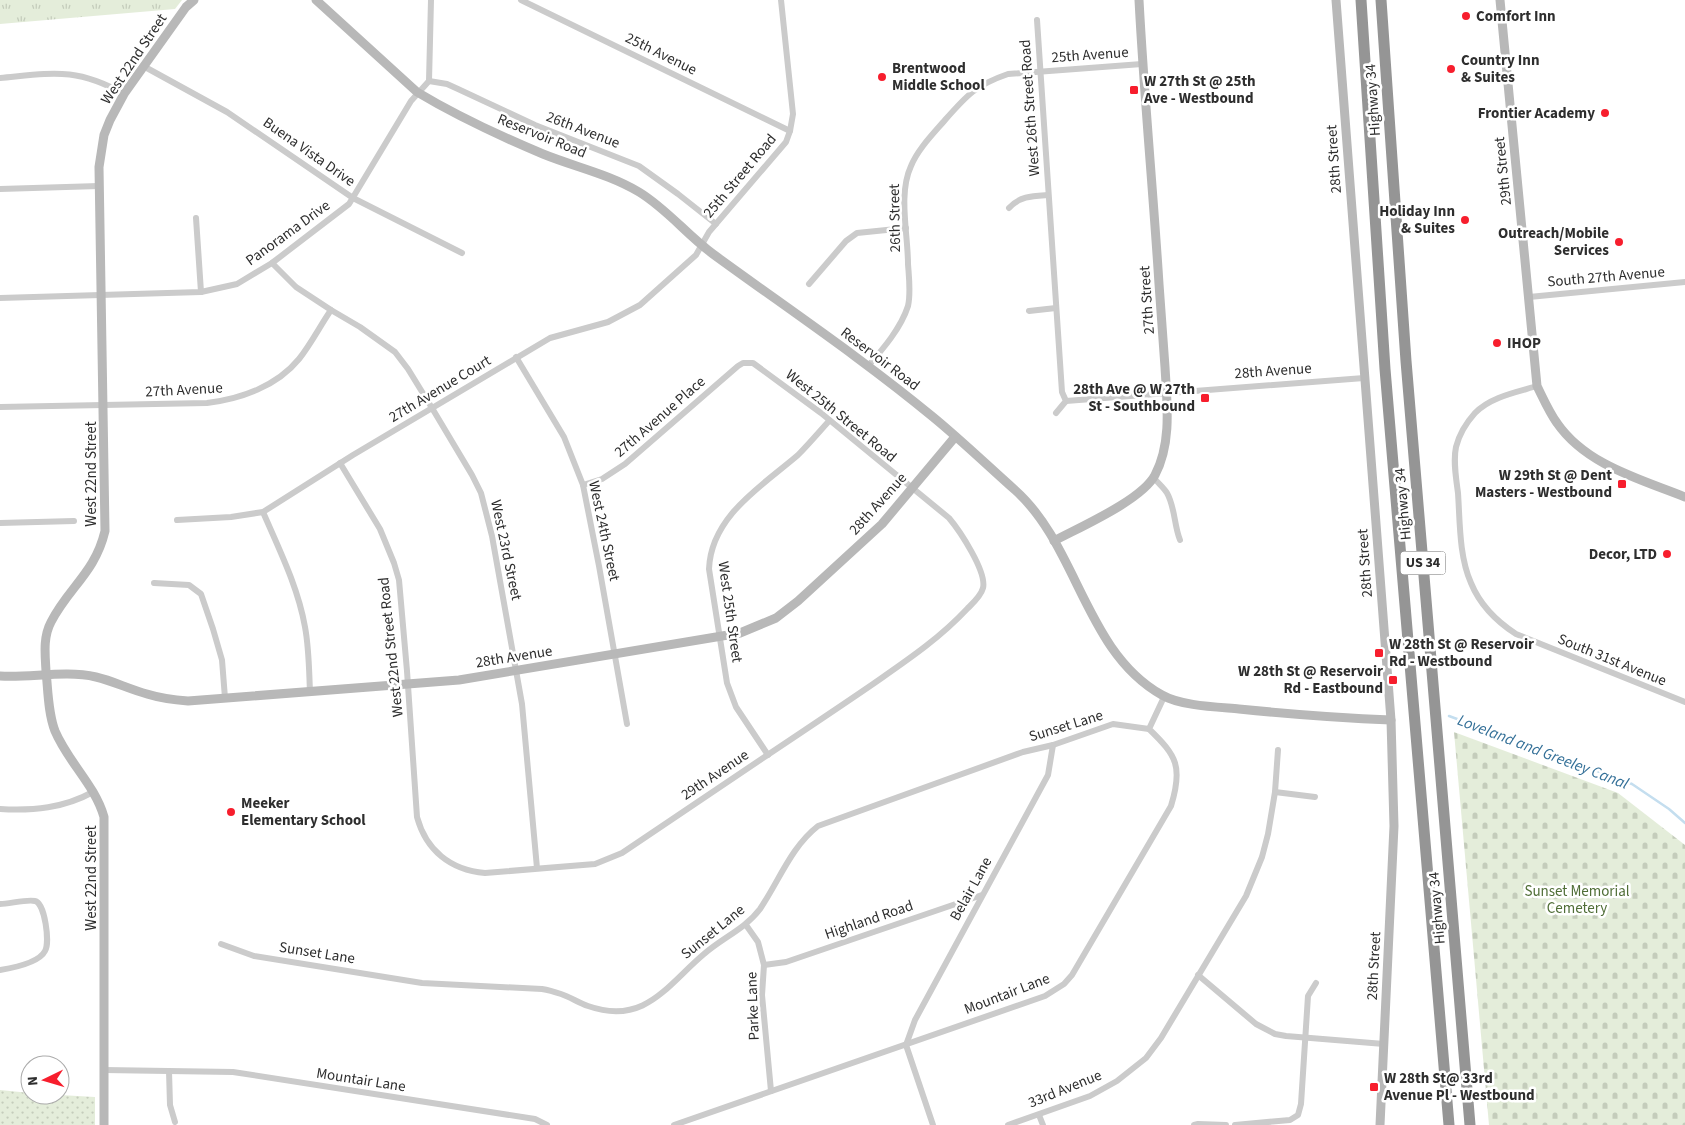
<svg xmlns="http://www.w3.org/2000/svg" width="1685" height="1125" font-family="'Source Sans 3',sans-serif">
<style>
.grass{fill:url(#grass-tufts)}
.cemetery{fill:url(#cemetery-stones)}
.park{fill:url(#park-dots)}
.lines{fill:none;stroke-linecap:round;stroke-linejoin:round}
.stream{stroke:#c4deef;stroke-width:2.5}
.street{stroke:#cbcbcb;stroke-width:6}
.secondary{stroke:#b8b8b8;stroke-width:9}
.highway{stroke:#959595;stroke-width:11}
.poi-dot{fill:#f71e2d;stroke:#fff;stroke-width:2}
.labels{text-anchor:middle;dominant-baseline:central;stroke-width:5;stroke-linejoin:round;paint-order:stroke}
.shield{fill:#fff;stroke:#6d6d6d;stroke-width:1}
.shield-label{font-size:14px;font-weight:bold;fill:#2e2e2e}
.poi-label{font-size:15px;font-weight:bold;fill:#2e2e2e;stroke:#fff;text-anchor:start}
.street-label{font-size:15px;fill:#2e2e2e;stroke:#fff}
.park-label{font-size:15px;fill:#506e37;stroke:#fff}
.water-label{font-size:16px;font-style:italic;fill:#347098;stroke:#fff}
</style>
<defs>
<pattern id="grass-tufts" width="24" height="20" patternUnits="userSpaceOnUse" patternTransform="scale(1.25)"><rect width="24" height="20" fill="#e4edda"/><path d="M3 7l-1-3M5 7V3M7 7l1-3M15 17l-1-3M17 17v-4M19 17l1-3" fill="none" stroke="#c4ccbb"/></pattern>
<pattern id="cemetery-stones" width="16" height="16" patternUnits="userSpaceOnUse" patternTransform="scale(1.25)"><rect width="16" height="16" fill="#e4edda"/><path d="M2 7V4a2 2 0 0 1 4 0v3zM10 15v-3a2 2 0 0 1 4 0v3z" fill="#c4ccbb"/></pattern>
<pattern id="park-dots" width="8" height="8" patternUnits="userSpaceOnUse" patternTransform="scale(1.25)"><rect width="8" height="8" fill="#e4edda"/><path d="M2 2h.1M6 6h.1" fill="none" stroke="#c4ccbb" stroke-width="1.8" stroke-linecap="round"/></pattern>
</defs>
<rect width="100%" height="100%" fill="#fff"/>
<polygon class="grass" points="0,0 182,0 175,9 0,24"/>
<polygon class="cemetery" points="1454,732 1618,793 1685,845 1685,1125 1489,1125"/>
<polygon class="park" points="0,1090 30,1093 30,1095 60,1095 95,1097 95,1125 0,1125"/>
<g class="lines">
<polyline class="stream" points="1449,716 1632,784 1669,809 1685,823"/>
<g class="street">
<polyline points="521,0 790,131"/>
<polyline points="1037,20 1062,392 1066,401 1056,413"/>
<polyline points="145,67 227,112 353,198 462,253"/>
<path d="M 0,78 C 53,73 76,67 124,94"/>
<polyline points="429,81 447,84 458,89 535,125 639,166 678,194 716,224"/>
<polyline points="0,189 99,186"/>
<path d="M 1009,208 C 1020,196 1033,196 1048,195"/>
<polyline points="196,218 201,292"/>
<polyline points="272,263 296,287 331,310 360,327 395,352 408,369 432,408 472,475 481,493 492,536 522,704 537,868"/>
<polyline points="809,284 846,241 857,233 906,228"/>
<polyline points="1529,297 1685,282"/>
<polyline points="0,298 201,292 237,284 272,263 349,204 411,101 429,81 431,0"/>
<polyline points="1029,311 1056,308"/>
<polyline points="516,357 564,437 583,485 599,566 627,724"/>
<path d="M 868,366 C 883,349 901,328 908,306 C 911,293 909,278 908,264 C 908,234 898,194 911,166 C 918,149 933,134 945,120 C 967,95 976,85 1008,74 L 1142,64"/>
<path d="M 1537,386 C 1517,392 1490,397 1475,413 C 1466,423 1459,435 1456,447 C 1453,461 1456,478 1458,493 C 1460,522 1459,556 1471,583 C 1480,605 1496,621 1516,634 L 1685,702"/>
<polyline points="1066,401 1364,378"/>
<path d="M 0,407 L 207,403 C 241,399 277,386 299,359 C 311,344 320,326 331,310"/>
<path d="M 340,463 L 380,529 L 394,563 L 399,580 L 407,671 L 417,817 C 426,850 450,870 485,873 L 595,864 L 622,853 C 670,821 718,788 766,756 C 802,732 838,708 873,684 C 906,661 939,639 967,609 C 973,603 981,596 983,588 C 987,572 960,531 949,518 L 821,413 L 753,363 L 743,363 L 738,366 L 625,464 L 602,479 L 583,485"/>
<path d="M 1154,478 C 1158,483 1164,488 1167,493 C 1175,507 1174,525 1180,540"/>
<path d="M 263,512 C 279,549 298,587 305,627 C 309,648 309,670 310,692"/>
<polyline points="177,520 231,517 263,512 353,455 550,338 608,322 640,305 696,255 709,232 786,142 790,131 793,114 781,0"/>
<polyline points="0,523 74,521"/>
<polyline points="154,583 189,585 201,594 213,629 222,660 225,698"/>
<path d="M 768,755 L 736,707 L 727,683 L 709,569 C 711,516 762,486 798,455 C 809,444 819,432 829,421"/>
<polyline points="1275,792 1315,797"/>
<path d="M 0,809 C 33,811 64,808 93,792"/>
<path d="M 0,904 C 9,904 27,899 35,901 C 45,903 50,943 45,951 C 39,963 12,968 0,970"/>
<polyline points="746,925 758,942 764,965 762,995 771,1091"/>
<path d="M 221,944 L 254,956 L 422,983 L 542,989 C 548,990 555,992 561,994 C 570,997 579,1003 588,1006 C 645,1026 667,985 704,954 C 722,938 745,929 760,909 C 779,881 791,847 818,826 L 1023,752 L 1053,745 L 1113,724 L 1149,729"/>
<polyline points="764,965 786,962 982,895"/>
<polyline points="1198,975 1256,1024 1275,1034 1286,1036 1384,1044"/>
<polyline points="104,1070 233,1072 535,1119 547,1125"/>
<polyline points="169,1071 170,1105 175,1122"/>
<polyline points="1039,1115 1043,1125"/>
<path d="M 674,1125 L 1045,996 L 1064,984 L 1072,975 L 1171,806 C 1183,767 1177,756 1149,729 L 1164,697"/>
<polyline points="933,1125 906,1045 915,1020 1048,775 1053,745"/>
<polyline points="1008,1125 1090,1096 1117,1081 1146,1058 1161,1038 1246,896 1262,857 1268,834 1275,792 1278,750"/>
<polyline points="1194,1125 1198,1124 1226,1125"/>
<polyline points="1235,1125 1290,1120 1298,1115 1301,1104 1308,996 1316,983"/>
</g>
<g class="secondary">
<path d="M 316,0 L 417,92 C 457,116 500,136 543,154 C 575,167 609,174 639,192 C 667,209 687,235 713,254 C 787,308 863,359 933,417 C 961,440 988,466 1015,490 C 1078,546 1085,652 1162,695 C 1181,706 1217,707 1239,709 C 1289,714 1340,718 1391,720"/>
<polyline points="1336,0 1391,720 1394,826 1380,1125"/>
<path d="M 1500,0 L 1537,386 C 1543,398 1549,412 1557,423 C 1586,465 1640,479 1685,497"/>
<path d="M 1054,541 C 1080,527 1142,500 1155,475 C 1172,443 1167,403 1165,367 C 1163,339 1161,312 1159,284 C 1153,189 1144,95 1139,0"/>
<path d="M 0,676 C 31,678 65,670 96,677 C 113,681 129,689 147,694 C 160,698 174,700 188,701 L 459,680 L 740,633 L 776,618 L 798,601 L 882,524 L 955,437"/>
<path d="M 104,1125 L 104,817 C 95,785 68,762 55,731 C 48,713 48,690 46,671 C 45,654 43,637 51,622 C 69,587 95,573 105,531 L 99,167 L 104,135 L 110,120 L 124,94 L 186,7 L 194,0"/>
</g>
<g class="highway">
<polyline points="1361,0 1385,369 1449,1125"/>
<polyline points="1381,0 1406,361 1470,1125"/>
</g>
</g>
<g class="poi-dot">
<circle cx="1466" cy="16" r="5"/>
<circle cx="1451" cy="69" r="5"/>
<circle cx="882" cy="77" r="5"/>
<rect x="1129" y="85" width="10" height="10" rx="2.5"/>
<circle cx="1605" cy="113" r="5"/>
<circle cx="1465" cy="220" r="5"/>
<circle cx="1619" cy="242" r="5"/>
<circle cx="1497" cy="343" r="5"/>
<rect x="1200" y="393" width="10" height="10" rx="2.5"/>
<rect x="1617" y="479" width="10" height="10" rx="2.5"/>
<circle cx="1667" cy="554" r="5"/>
<rect x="1374" y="648" width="10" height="10" rx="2.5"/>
<rect x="1388" y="675" width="10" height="10" rx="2.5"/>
<circle cx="231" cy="812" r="5"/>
<rect x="1369" y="1082" width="10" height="10" rx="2.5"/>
</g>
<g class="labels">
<rect class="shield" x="1400.5" y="551.5" width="45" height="23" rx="4"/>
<g class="shield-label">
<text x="1423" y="563">US 34</text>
</g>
<g class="poi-label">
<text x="1476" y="16">Comfort Inn</text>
<text x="1461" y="60">Country Inn<tspan x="1461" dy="17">&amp; Suites</tspan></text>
<text x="892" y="68">Brentwood<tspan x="892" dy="17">Middle School</tspan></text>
<text x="1144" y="81">W 27th St @ 25th<tspan x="1144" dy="17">Ave - Westbound</tspan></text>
<text x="1595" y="113" text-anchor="end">Frontier Academy</text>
<text x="1455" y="211" text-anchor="end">Holiday Inn<tspan x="1455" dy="17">&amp; Suites</tspan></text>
<text x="1609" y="233" text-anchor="end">Outreach/Mobile<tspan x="1609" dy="17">Services</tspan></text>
<text x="1507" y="343">IHOP</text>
<text x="1195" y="389" text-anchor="end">28th Ave @ W 27th<tspan x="1195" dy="17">St - Southbound</tspan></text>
<text x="1612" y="475" text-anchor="end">W 29th St @ Dent<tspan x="1612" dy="17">Masters - Westbound</tspan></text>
<text x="1657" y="554" text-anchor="end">Decor, LTD</text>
<text x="1389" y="644">W 28th St @ Reservoir<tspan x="1389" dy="17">Rd - Westbound</tspan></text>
<text x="1383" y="671" text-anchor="end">W 28th St @ Reservoir<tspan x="1383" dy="17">Rd - Eastbound</tspan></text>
<text x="241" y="803">Meeker<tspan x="241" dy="17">Elementary School</tspan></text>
<text x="1384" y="1078">W 28th St@ 33rd<tspan x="1384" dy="17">Avenue Pl - Westbound</tspan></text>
</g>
<g class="street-label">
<text transform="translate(661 54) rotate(26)">25th Avenue</text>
<text transform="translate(1090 55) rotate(-4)">25th Avenue</text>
<text transform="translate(134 59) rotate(-56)">West 22nd Street</text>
<text transform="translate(1373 100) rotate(-94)">Highway 34</text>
<text transform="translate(1030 108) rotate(-94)">West 26th Street Road</text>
<text transform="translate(583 130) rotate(21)">26th Avenue</text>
<text transform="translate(542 136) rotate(22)">Reservoir Road</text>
<text transform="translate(309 152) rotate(35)">Buena Vista Drive</text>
<text transform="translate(1334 159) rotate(-94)">28th Street</text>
<text transform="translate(1503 171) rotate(-96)">29th Street</text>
<text transform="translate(740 176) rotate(-50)">25th Street Road</text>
<text transform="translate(895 218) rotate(-91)">26th Street</text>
<text transform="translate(288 233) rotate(-36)">Panorama Drive</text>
<text transform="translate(1606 277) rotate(-5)">South 27th Avenue</text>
<text transform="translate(1147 300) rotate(-94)">27th Street</text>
<text transform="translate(880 359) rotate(37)">Reservoir Road</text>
<text transform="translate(1273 371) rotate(-4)">28th Avenue</text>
<text transform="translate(440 389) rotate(-31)">27th Avenue Court</text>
<text transform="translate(184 390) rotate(-3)">27th Avenue</text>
<text transform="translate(841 416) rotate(39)">West 25th Street Road</text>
<text transform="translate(660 417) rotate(-41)">27th Avenue Place</text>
<text transform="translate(91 474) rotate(-90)">West 22nd Street</text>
<text transform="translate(878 504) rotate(-48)">28th Avenue</text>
<text transform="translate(1403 504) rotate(-95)">Highway 34</text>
<text transform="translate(604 531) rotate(78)">West 24th Street</text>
<text transform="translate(506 550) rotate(78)">West 23rd Street</text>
<text transform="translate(1365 563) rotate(-94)">28th Street</text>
<text transform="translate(730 612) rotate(82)">West 25th Street</text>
<text transform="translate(391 647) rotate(-96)">West 22nd Street Road</text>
<text transform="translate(514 657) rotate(-9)">28th Avenue</text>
<text transform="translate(1612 660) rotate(22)">South 31st Avenue</text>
<text transform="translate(1066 726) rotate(-17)">Sunset Lane</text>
<text transform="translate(715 775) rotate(-34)">29th Avenue</text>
<text transform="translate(91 878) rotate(-90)">West 22nd Street</text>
<text transform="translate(971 889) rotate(-61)">Belair Lane</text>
<text transform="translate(1437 908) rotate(-95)">Highway 34</text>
<text transform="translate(869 920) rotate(-19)">Highland Road</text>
<text transform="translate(713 932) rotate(-39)">Sunset Lane</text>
<text transform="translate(317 953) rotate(9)">Sunset Lane</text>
<text transform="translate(1374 966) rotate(-87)">28th Street</text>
<text transform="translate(1007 994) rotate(-21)">Mountair Lane</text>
<text transform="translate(753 1006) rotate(-92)">Parke Lane</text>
<text transform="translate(361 1080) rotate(9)">Mountair Lane</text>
<text transform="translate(1065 1089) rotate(-22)">33rd Avenue</text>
</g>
<g class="park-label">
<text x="1577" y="891">Sunset Memorial<tspan x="1577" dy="17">Cemetery</tspan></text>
</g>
<g class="water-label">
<text transform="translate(1543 752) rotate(21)">Loveland and Greeley Canal</text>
</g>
</g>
<g transform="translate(45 1080) rotate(265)"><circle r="24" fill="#ffffff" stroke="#ababab"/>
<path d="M0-4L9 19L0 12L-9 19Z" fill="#f71e2d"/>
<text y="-8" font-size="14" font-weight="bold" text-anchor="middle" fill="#2e2e2e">N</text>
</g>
</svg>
